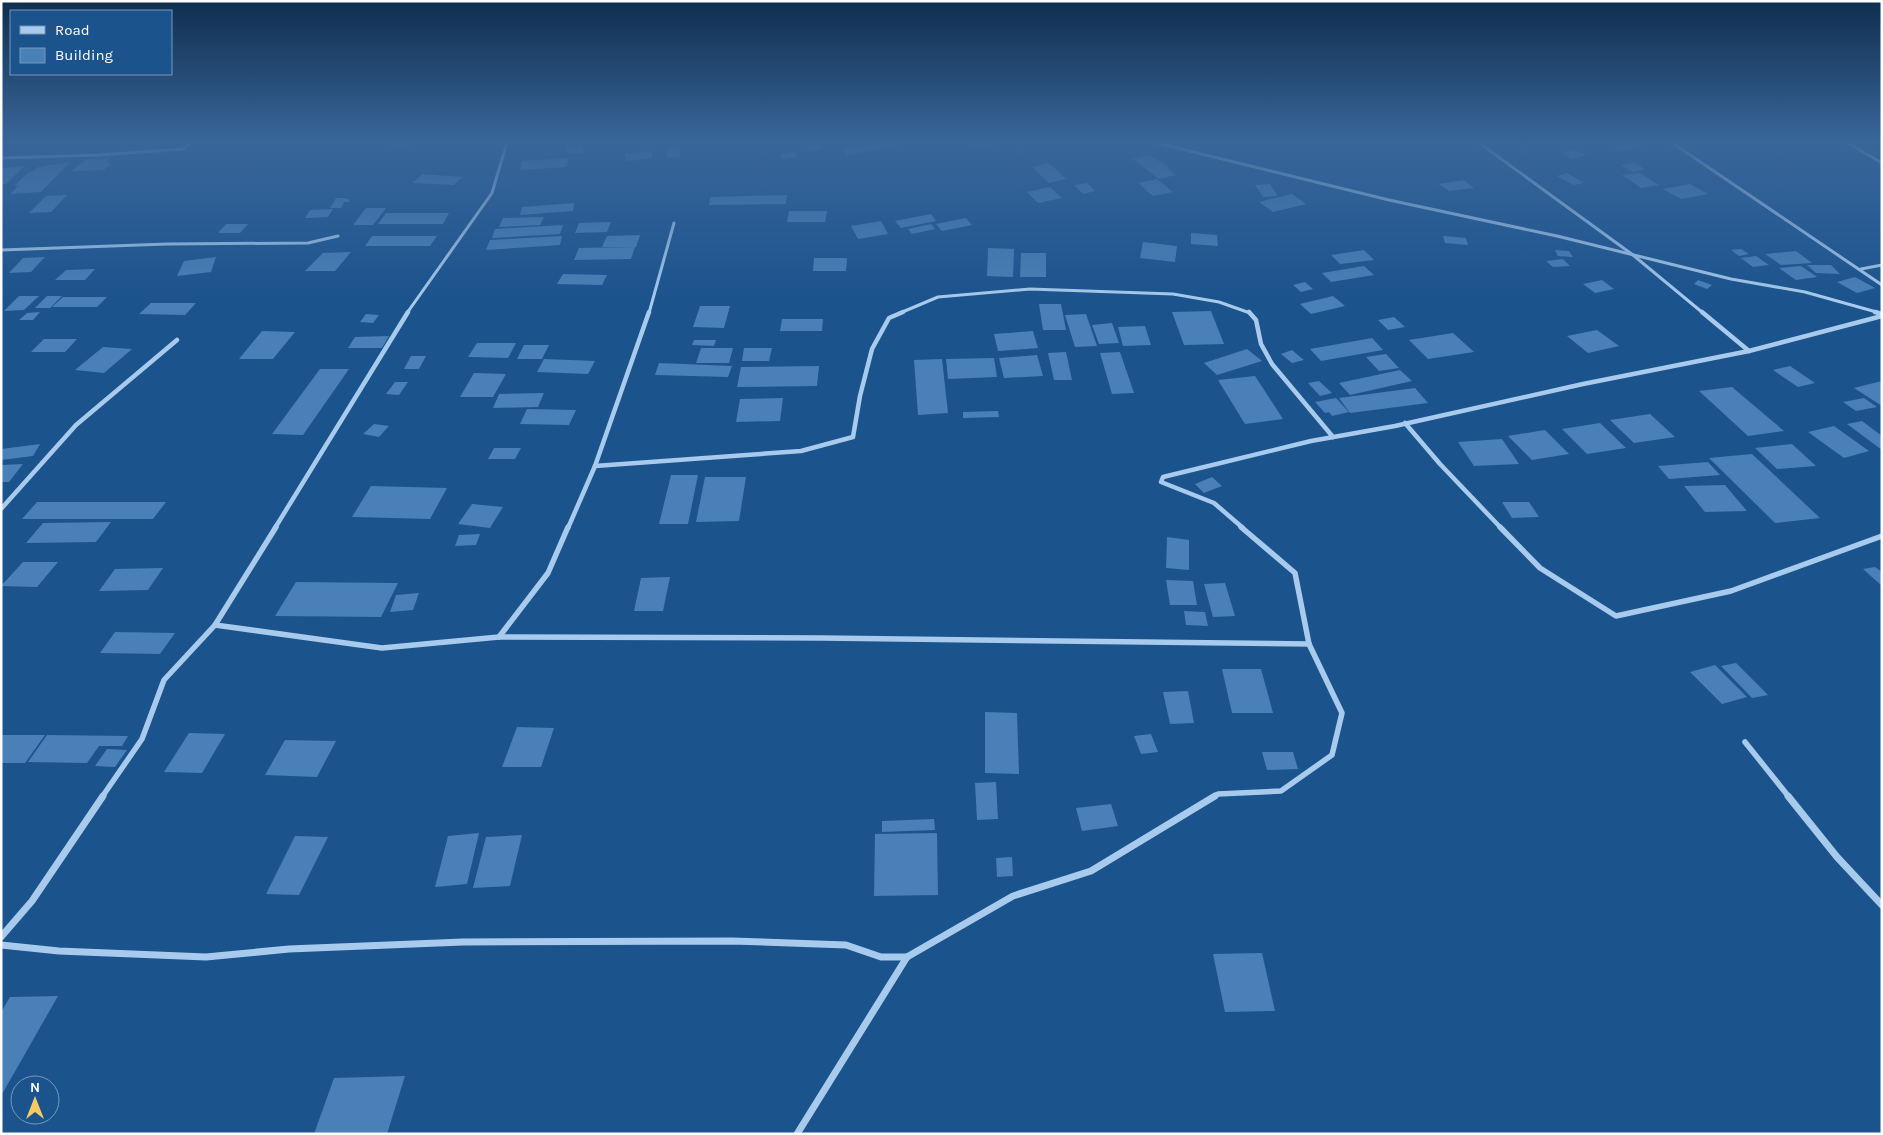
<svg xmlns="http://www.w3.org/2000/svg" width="1883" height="1135" font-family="Karla,sans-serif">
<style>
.building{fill:#4880b7}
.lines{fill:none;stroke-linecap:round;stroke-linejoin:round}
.minor-far3{stroke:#a8cbed;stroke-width:3}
.minor-far2{stroke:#a8cbed;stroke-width:4.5}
.minor-far1{stroke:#a8cbed;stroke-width:5.5}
.minor{stroke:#a8cbed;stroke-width:7}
</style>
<rect width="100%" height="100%" fill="#1b538d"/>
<g class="building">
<polygon points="392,142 416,142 414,145 390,145"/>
<rect x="567" y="142" width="16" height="11"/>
<polygon points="880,142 898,142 901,145 847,155 842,149"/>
<polygon points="968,142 995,142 997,144 974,148"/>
<polygon points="1631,142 1641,147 1620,151 1610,146"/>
<polygon points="820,144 823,149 809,151 806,147"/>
<polygon points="679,148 680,157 667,158 666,150"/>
<polygon points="1577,150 1587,155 1571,159 1561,153"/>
<polygon points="652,151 652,158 626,161 625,154"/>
<polygon points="795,152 797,157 782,159 780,154"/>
<polygon points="1149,155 1170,168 1168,169 1176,175 1159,179 1133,159"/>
<polygon points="111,158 106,163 111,163 104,170 71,171 87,159"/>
<polygon points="569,158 566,167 520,170 522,161"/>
<polygon points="70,162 41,192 10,194 18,186 14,186 29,172 33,171 38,167"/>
<polygon points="1049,163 1066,179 1049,183 1032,167"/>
<polygon points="1634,163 1645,169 1633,172 1621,165"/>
<polygon points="24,166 6,184 1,184 1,168"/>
<polygon points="1567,173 1584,183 1574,185 1557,176"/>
<polygon points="1640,173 1659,185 1641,188 1622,175"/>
<polygon points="422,174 462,177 454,185 413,183"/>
<polygon points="1157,179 1173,192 1153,196 1138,183"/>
<polygon points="1464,180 1474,188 1449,191 1439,184"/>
<polygon points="1087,183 1095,191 1083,194 1074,185"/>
<polygon points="1270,184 1278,196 1263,197 1255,185"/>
<polygon points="1690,184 1708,194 1681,199 1663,189"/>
<polygon points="1050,187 1062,198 1038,203 1027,192"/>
<polygon points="1292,194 1306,204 1273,212 1259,202"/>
<polygon points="67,195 51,212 29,213 46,196"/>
<polygon points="787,195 786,204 709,205 710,197"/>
<polygon points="336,198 345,198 350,200 349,202 344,202 341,208 330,208"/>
<polygon points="574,203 573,211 520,215 522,207"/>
<polygon points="366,208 386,208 373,225 353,225"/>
<polygon points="333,209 328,217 305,218 310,210"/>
<polygon points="789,211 827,211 825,222 787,222"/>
<polygon points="386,213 449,213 443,224 378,224"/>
<polygon points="931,214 936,221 901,228 895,221"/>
<polygon points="544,217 540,225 499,227 503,218"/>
<polygon points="966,218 972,225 942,231 936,224"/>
<polygon points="881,221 888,234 858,239 851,226"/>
<polygon points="611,222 607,232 575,233 579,223"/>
<polygon points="226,224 248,224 240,233 218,233"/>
<polygon points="931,224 935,229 912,234 908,229"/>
<polygon points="563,225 560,234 492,238 495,229"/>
<polygon points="1191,233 1217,235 1218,246 1191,244"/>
<polygon points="640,235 636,247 602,247 607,236"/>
<polygon points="372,236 437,236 430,246 365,246"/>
<polygon points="562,236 560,245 486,250 490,240"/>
<polygon points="1443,236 1466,238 1468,245 1445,243"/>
<polygon points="1143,242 1177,246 1175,262 1140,258"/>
<polygon points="635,247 631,259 574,260 579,248"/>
<polygon points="988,248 1014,249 1013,277 987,276"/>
<polygon points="1741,249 1749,254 1739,256 1731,250"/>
<polygon points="1364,250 1374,260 1340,264 1331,255"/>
<polygon points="1555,250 1569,251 1573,257 1558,256"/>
<polygon points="1796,251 1812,263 1781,265 1765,254"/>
<polygon points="351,252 335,271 305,271 323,253"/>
<polygon points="1021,253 1046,253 1046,277 1020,277"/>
<polygon points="1756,256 1769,265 1753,267 1741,258"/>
<polygon points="45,257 31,272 9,273 23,258"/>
<polygon points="216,257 211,272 177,276 184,261"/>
<polygon points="814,258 847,258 846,271 813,271"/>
<polygon points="1563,259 1570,266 1553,267 1546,261"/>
<polygon points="1807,265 1831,265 1840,274 1816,273"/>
<polygon points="1364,266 1374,275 1331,282 1322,273"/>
<polygon points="1801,266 1817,277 1796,280 1779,268"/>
<polygon points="95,269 85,280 55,280 66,270"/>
<polygon points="563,274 607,275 602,285 557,284"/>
<polygon points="1855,277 1875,288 1857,293 1837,282"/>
<polygon points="1602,280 1614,289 1595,293 1583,284"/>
<polygon points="1698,280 1712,285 1707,289 1694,284"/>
<polygon points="1305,282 1313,289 1301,292 1293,285"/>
<polygon points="19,296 39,296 24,310 4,311"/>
<polygon points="47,296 62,296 50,308 35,308"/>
<polygon points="1333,296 1345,306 1311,314 1300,304"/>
<polygon points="63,297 107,297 97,307 52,307"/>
<polygon points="151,303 196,303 185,315 139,314"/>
<polygon points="1039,304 1061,304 1066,330 1043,330"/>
<polygon points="700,306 730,306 724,328 693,327"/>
<polygon points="1211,311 1224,344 1184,345 1172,312"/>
<polygon points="40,312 33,320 19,320 27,313"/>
<polygon points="366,314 379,315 373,323 360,322"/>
<polygon points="1086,314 1097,346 1075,347 1065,315"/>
<polygon points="1394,317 1405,327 1388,330 1378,320"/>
<polygon points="782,319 823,319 822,331 780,331"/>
<polygon points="1112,323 1119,343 1099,344 1092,325"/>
<polygon points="1145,326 1151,345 1123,346 1118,327"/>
<polygon points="1597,330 1619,346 1588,353 1567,336"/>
<polygon points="262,331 295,332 273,359 239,359"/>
<polygon points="1033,331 1038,348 998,351 994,334"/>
<polygon points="1453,333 1474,352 1428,359 1409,340"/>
<polygon points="389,336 382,348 348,348 355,337"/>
<polygon points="1372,338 1383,350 1321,361 1310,349"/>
<polygon points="44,339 77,339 65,352 31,352"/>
<polygon points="694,340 716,340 714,346 692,345"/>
<polygon points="477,343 516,343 508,358 468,357"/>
<polygon points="524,345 549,345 542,359 517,359"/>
<polygon points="103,347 132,349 104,373 75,370"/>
<polygon points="701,348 733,348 729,363 696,363"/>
<polygon points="744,348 772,348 769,361 742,361"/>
<polygon points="1247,349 1262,361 1217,375 1204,363"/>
<polygon points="1292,350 1304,360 1292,363 1281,354"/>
<polygon points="1066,352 1072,380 1054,380 1048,353"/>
<polygon points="1120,352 1134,393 1112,394 1100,353"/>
<polygon points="1386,354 1399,368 1379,371 1366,357"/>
<polygon points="1037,355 1043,376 1004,378 999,358"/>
<polygon points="411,356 426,356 419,369 404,369"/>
<polygon points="994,358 997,377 948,379 946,359"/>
<polygon points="544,359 595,361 588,374 537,372"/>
<polygon points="942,359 948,413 918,415 914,360"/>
<polygon points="659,363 732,366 728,377 655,375"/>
<polygon points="819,366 817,386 737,387 741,367"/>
<polygon points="1790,366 1815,383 1798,387 1773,370"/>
<polygon points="320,369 349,369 303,435 272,434"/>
<polygon points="1400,370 1412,381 1350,395 1339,383"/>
<polygon points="474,373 506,374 493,397 460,397"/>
<polygon points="1255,376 1283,419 1245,424 1218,380"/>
<polygon points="1319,381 1332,393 1320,396 1308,383"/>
<polygon points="1882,381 1882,406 1854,388"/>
<polygon points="395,382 408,382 399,395 386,394"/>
<polygon points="1732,387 1784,431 1748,436 1699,391"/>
<polygon points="1415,388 1428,403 1350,413 1339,398"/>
<polygon points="544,393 538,407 493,408 499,394"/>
<polygon points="783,398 780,421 736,422 740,399"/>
<polygon points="1336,398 1349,412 1332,416 1329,412 1325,413 1315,402"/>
<polygon points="1864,398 1877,407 1856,411 1843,402"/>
<polygon points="527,409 576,410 569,425 520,424"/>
<polygon points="998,411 999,417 963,418 963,412"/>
<polygon points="1650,414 1675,437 1634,443 1610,420"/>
<polygon points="1862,421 1882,436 1882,450 1847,424"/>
<polygon points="1600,423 1626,448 1587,454 1562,429"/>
<polygon points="374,424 389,426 379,437 363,434"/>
<polygon points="1834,426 1869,451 1844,458 1808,432"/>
<polygon points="1545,430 1569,454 1532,460 1508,436"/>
<polygon points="1502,439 1519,464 1474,466 1458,442"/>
<polygon points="40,444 33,456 1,460 1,449"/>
<polygon points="1792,444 1816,466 1777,469 1755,448"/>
<polygon points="494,448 521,448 515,459 488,459"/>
<polygon points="1752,454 1820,518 1775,523 1709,458"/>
<polygon points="1708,462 1720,475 1669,479 1658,466"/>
<polygon points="23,464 9,482 1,482 1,465"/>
<polygon points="671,475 698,475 688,524 659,524"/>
<polygon points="705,477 746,477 739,521 696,522"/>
<polygon points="1212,477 1222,486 1204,493 1195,484"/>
<polygon points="1725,485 1747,511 1705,512 1684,486"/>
<polygon points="371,486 447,488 430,519 352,517"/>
<polygon points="37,502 166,502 153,519 22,519"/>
<polygon points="1502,502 1529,502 1539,517 1512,518"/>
<polygon points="472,504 503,507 490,528 458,524"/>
<polygon points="111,522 96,542 26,543 43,523"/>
<polygon points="480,534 476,545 455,546 459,535"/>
<polygon points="1167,537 1189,540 1189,570 1166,568"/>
<polygon points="23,562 58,562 37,587 1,586"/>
<polygon points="1875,567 1882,572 1882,586 1863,569"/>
<polygon points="163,568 148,590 99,591 115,569"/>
<polygon points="670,577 663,611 634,611 641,578"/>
<polygon points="1166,580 1193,581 1197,605 1170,605"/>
<polygon points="296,582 398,583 381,617 275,616"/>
<polygon points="1225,583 1235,616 1213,617 1204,584"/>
<polygon points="419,593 413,610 390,612 396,595"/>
<polygon points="1184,611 1205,612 1208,626 1186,625"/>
<polygon points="115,632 175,633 160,654 100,653"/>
<polygon points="1736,663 1768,695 1752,698 1721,666"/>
<polygon points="1715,665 1747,697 1722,704 1690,672"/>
<polygon points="1222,669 1261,669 1273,713 1232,713"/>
<polygon points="1188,691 1194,723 1170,724 1163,692"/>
<polygon points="985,712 1017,713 1019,774 985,773"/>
<polygon points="517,727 554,728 541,767 502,767"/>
<polygon points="189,733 225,734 202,773 164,772"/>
<polygon points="1151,734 1158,752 1141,754 1134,736"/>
<polygon points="1,735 45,735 25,763 1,763"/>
<polygon points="47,735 128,736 122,746 99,746 87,763 28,762"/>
<polygon points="285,740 336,741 317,777 265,775"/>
<polygon points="107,749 127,750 115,767 95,766"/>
<polygon points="1262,752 1293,752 1298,769 1267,770"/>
<polygon points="996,782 998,819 977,820 975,783"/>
<polygon points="1111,804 1118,826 1082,831 1076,808"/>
<polygon points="934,819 935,830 882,832 882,821"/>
<polygon points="479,833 467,884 435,887 448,836"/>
<polygon points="937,833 938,895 874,896 875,834"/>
<polygon points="522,835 510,886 473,888 486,837"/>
<polygon points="295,836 328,837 299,895 266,894"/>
<polygon points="1012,857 1013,876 997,877 996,858"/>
<polygon points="1262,953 1275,1011 1225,1012 1213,954"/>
<polygon points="58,996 1,1096 1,1012 10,997"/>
<polygon points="405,1076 387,1134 314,1134 334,1078"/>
</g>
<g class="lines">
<g class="minor-far3">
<polyline points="1153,142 1389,200 1557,236 1731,279 1805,292 1880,313"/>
<polyline points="1478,142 1633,255 1703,313"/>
<polyline points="1671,142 1882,285"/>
<polyline points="1846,142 1882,163"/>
<polyline points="1,158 99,155 183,149 191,142"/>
<polyline points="1,250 167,244 308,243 338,236"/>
<polyline points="1861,269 1882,265"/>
<polyline points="407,313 492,193 507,142"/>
<polyline points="649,313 674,223"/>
<polyline points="900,313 938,297 1030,289 1173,294 1219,302 1250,313"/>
</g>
<g class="minor-far2">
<polyline points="1249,312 1256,320 1261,344 1272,364 1333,437"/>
<polyline points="1702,312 1749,351"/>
<polyline points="1875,312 1882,314"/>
<polyline points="1405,423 1440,464 1501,528"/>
<polyline points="595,466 801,451 853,437 860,396 872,349 889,318 903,312"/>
<polyline points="1,509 76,425 177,340"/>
<polyline points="275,528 408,312"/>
<polyline points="568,528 595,466 649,312"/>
<polyline points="1243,528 1214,503 1161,482 1163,477 1311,441 1395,426 1583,384 1749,351 1882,316"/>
</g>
<g class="minor-far1">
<polyline points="276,527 215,625 382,648 499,637 548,573 568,527"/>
<polyline points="1500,527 1540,568 1616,616 1731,591 1882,536"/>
<polyline points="499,637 822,638 1309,644"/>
<polyline points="1745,742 1789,797"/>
<polyline points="102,797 142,739 164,680 215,625"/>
<polyline points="1213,797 1218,794 1281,791 1332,755 1342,713 1309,644 1295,573 1241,527"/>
</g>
<g class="minor">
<polyline points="1788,796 1837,857 1882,905"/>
<polyline points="1,937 32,901 103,796"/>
<polyline points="1,945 59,951 206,957 289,949 463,942 732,941 846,945 881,957 907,957"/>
<polyline points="797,1134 907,957 1013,896 1091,871 1215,796"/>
</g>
</g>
<linearGradient id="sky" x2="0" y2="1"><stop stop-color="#0f2e4e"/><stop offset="0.47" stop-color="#39669a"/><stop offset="1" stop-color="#39669a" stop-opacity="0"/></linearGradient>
<rect width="1883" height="301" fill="url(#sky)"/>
<rect width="1883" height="1135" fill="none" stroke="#ffffff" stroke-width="5"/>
<rect x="10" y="10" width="162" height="65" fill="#1b538d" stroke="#7698bb"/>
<rect x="20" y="26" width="25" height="8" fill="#a8cbed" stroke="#7698bb"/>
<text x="55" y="35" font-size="15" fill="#ffffff">Road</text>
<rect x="20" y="48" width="25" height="15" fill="#4880b7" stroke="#7698bb"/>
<text x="55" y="60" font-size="15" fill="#ffffff">Building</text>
<g transform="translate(35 1100)"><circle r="24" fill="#1b538d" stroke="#7698bb"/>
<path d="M0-4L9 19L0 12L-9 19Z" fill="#fec965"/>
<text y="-8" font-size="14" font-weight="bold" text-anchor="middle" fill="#ffffff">N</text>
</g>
</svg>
